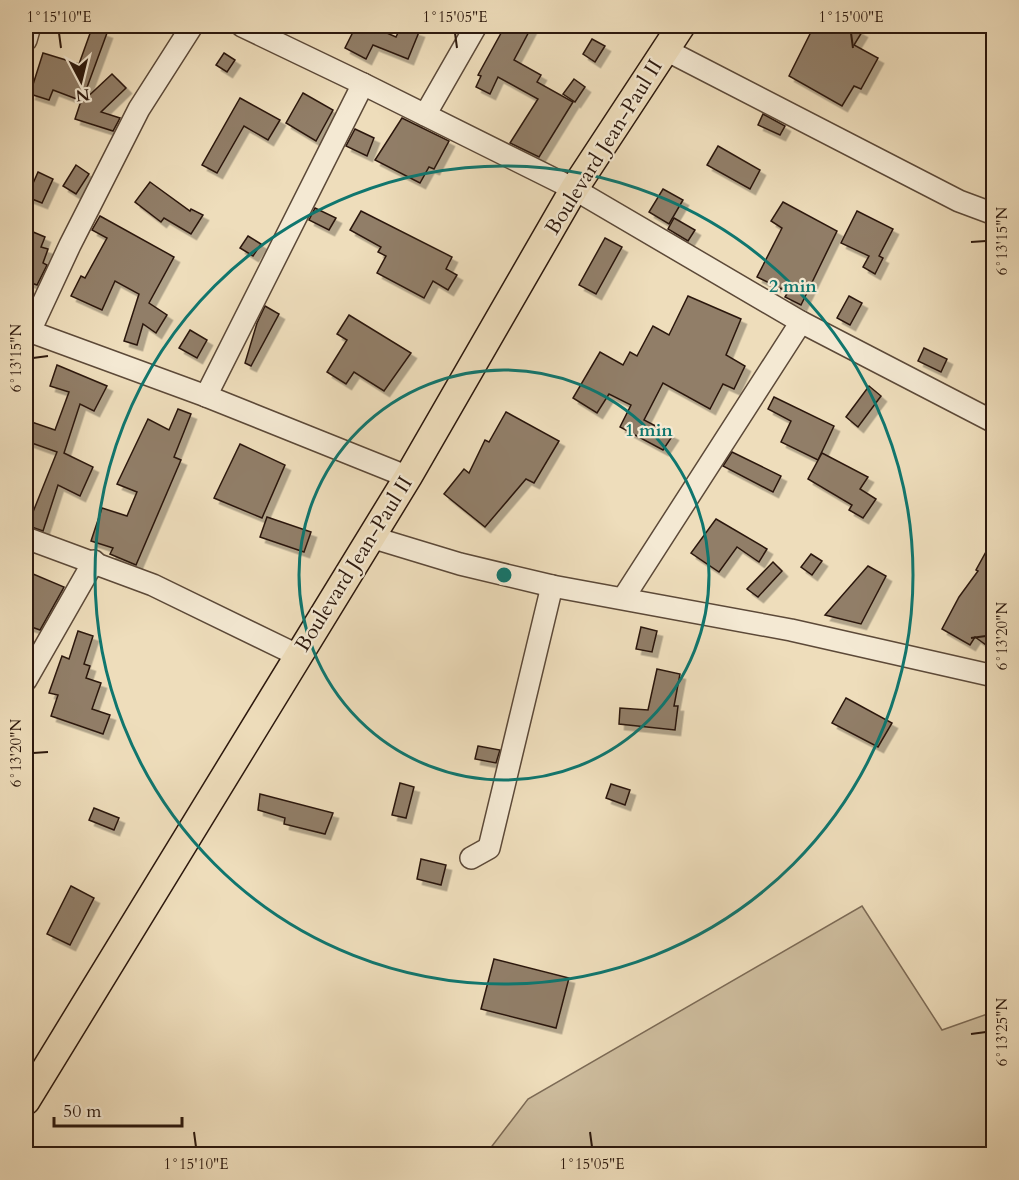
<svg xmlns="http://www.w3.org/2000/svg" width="1019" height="1180" font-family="Cardo,serif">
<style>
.green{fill:#cdbc9d;stroke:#7c6a55;stroke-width:1.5}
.building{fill:#917e67;stroke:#2c180d;stroke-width:1.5;filter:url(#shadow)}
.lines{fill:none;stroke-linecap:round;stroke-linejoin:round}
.minor-casing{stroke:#5c4938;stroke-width:24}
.major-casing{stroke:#2c180d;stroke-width:30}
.minor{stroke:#f4e9d3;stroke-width:21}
.major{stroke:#edb;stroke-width:27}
.ticks{fill:none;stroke:#2c180d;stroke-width:2}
.ring{fill:none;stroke:#0f766e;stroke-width:3}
.labels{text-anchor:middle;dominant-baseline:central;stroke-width:4.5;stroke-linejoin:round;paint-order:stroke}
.street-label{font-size:21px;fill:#2c180d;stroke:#f4e9d3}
.centre{fill:#0f766e;stroke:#f4e9d3;stroke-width:3}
.ring-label{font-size:18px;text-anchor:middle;font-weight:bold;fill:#0f766e;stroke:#f4e9d3;stroke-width:4.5;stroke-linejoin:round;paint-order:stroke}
.neatline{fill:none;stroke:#2c180d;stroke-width:2}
.ticks-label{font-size:15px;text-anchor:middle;fill:#2c180d}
</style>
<defs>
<filter id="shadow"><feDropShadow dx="5.5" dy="5.5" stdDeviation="0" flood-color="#0004"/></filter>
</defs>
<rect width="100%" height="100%" fill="#edb"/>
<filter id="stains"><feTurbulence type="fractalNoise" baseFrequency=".00333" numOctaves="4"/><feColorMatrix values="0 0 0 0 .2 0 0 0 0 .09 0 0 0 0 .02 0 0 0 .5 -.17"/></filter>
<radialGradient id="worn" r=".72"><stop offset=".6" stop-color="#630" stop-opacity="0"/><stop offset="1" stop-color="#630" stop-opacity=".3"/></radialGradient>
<polygon class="green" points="862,906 942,1030 993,1012 993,1154 486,1154 528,1099"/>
<g class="building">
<polygon points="356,26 371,26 396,37 401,26 419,32 408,59 373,45 366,59 345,48"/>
<polygon points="505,26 532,26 514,60 541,75 537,82 573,102 539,157 510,143 538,99 498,77 490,94 476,87 481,76 478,75"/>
<polygon points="814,26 851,26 862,32 854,45 878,58 861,89 854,86 842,106 789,76"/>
<polygon points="92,28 107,33 82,101 53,90 49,100 30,94 43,53 79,64"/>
<polygon points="592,39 605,46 595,62 583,54"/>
<polygon points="224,53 235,60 227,72 216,65"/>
<polygon points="112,74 126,88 101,112 120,118 113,131 75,119 80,104"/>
<polygon points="574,79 585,87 575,102 563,94"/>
<polygon points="303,93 333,110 316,141 286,123"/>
<polygon points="240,98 280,120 268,140 244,126 217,173 202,165"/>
<polygon points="763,114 785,126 780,135 758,125"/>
<polygon points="402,118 449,141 434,169 429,167 420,183 375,160"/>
<polygon points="355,129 374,138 367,156 346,146"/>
<polygon points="718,146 760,170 750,189 707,165"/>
<polygon points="76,165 89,174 76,194 63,186"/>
<polygon points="38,172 53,179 42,203 27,197"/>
<polygon points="150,182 190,211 191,209 203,215 191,234 164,218 161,222 135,202"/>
<polygon points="663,189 683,200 669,224 649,212"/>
<polygon points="783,202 837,231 801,305 785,297 788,292 757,277 782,228 771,221"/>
<polygon points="315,208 336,218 329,230 309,220"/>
<polygon points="361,211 452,257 446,269 457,275 448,290 433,281 424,298 377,273 386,256 378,252 381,247 350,230"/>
<polygon points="857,211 893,229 879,256 883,258 875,274 863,267 869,256 841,243"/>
<polygon points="100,216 174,257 149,303 167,315 156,333 143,324 137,345 124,341 139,294 115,281 102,310 71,296 81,276 85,278 107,238 92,230"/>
<polygon points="674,218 695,230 688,241 668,229"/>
<polygon points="26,229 45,237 41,247 48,249 43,263 47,265 37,285 26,281"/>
<polygon points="248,236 261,244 253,256 240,248"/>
<polygon points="605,238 622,247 596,294 579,285"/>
<polygon points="688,296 741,319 726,355 745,366 734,389 723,384 710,409 663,383 644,420 673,435 663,450 620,427 631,405 609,394 597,413 573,398 600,352 623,365 630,352 637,356 653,326 669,335"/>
<polygon points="849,296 862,303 850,325 837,318"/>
<polygon points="265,306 279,314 251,366 245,363 257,323"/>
<polygon points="349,315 411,353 384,391 354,372 346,384 327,372 347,340 337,334"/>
<polygon points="190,330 207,340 197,358 179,348"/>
<polygon points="924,348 947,359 941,372 918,361"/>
<polygon points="57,365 107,386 94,411 80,404 64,453 93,467 80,496 58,485 43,531 26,525 33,512 57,452 26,441 26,420 55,430 69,392 50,386"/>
<polygon points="869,386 881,396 858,427 846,417"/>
<polygon points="774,397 834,426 818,460 781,442 791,421 768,409"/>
<polygon points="178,409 191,414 174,457 181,460 136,565 110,554 113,548 91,541 102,508 127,516 137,492 117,484 148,419 169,430"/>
<polygon points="506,412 559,441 534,483 526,479 485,527 444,494 464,469 469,473 485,440 489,442"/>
<polygon points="240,444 285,465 262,518 214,498"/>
<polygon points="732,452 781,476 773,492 723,466"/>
<polygon points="822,453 868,477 860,489 876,499 863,518 849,510 852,505 808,479"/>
<polygon points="267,517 311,532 304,552 260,537"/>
<polygon points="716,519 767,549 759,562 737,547 719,572 691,553"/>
<polygon points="993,539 993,650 975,637 970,645 942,629 959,597 978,571 976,570"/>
<polygon points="811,554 822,561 812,575 801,567"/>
<polygon points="773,562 782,571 758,597 747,589"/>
<polygon points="868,566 886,576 861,624 825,615"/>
<polygon points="26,571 64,587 40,630 26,625"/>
<polygon points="641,627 657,631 652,652 636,649"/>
<polygon points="78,631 93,636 84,664 90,666 86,678 101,683 92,709 110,715 103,734 51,716 58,695 49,693 62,656 69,659"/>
<polygon points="657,669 680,674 674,706 678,706 675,730 619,724 620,708 648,710"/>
<polygon points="846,698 892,723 878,747 832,723"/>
<polygon points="478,746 500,750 496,763 475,759"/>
<polygon points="400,783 414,787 406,818 392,815"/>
<polygon points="611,784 630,790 625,805 606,798"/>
<polygon points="260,794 333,813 325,834 284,824 285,818 258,810"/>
<polygon points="94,808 119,818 114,830 89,820"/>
<polygon points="421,859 446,865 441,885 417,879"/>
<polygon points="71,886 94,898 70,945 47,934"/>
<polygon points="494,959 569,978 556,1028 481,1009"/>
</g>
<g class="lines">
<defs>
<g id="minor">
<polyline points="242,26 363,84"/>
<polyline points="26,40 30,26"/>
<polyline points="666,50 959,201 994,214"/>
<polyline points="425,115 476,26"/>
<polyline points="26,330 206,396 408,477"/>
<polyline points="30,331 70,245 139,109 192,26"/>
<polyline points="206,396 363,84 574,189 801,322 994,422"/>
<polyline points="371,537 460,564 552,586 791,630 994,676"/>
<polyline points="26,538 153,585 297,655"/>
<polyline points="624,597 801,322"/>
<polyline points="26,680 94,561"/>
<polyline points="471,858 489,848 552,586"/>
</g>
<polyline id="major" points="26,1101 408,477 574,189 681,26"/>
</defs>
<use href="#minor" class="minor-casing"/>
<use href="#major" class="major-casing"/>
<use href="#minor" class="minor"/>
<use href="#major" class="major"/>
</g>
<path class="ticks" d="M 59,33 L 61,48M 455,33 L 457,48M 851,33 L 853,48M 971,242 L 986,241M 33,358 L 48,356M 971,638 L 986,636M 33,753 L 48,752M 971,1034 L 986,1032M 194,1132 L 196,1147M 590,1132 L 592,1147"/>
<g class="ring">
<circle cx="504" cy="575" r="205"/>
<circle cx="504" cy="575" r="409"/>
</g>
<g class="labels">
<g class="street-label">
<text transform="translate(604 147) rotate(-58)">Boulevard Jean-Paul II</text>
<text transform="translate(354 564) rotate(-58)">Boulevard Jean-Paul II</text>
</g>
</g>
<circle cx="504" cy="575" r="9" class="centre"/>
<g class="ring-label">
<text x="793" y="292">2 min</text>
<text x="649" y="436">1 min</text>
</g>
<rect width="1019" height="1180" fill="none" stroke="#edb" stroke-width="66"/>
<g transform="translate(81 81) rotate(173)" stroke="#f4e9d3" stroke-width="4.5" paint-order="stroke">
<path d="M0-4.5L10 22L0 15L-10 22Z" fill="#2c180d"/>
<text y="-9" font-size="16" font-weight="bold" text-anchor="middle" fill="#2c180d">N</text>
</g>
<path d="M54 1117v9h128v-9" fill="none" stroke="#2c180d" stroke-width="3"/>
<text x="63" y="1117" font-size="18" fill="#2c180d" stroke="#f4e9d3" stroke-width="4.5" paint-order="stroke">50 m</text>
<rect x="33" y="33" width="953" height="1114" class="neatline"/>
<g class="ticks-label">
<text x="59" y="22">1°15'10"E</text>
<text x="455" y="22">1°15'05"E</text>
<text x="851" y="22">1°15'00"E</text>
<text transform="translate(1002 241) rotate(-90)" y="5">6°13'15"N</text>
<text transform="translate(16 358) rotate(-90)" y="5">6°13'15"N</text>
<text transform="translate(1002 636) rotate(-90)" y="5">6°13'20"N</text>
<text transform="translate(16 753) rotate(-90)" y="5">6°13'20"N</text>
<text transform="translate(1002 1032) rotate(-90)" y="5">6°13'25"N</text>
<text x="196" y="1169">1°15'10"E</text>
<text x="592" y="1169">1°15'05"E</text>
</g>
<rect width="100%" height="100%" filter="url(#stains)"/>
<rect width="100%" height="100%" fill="url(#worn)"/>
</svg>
